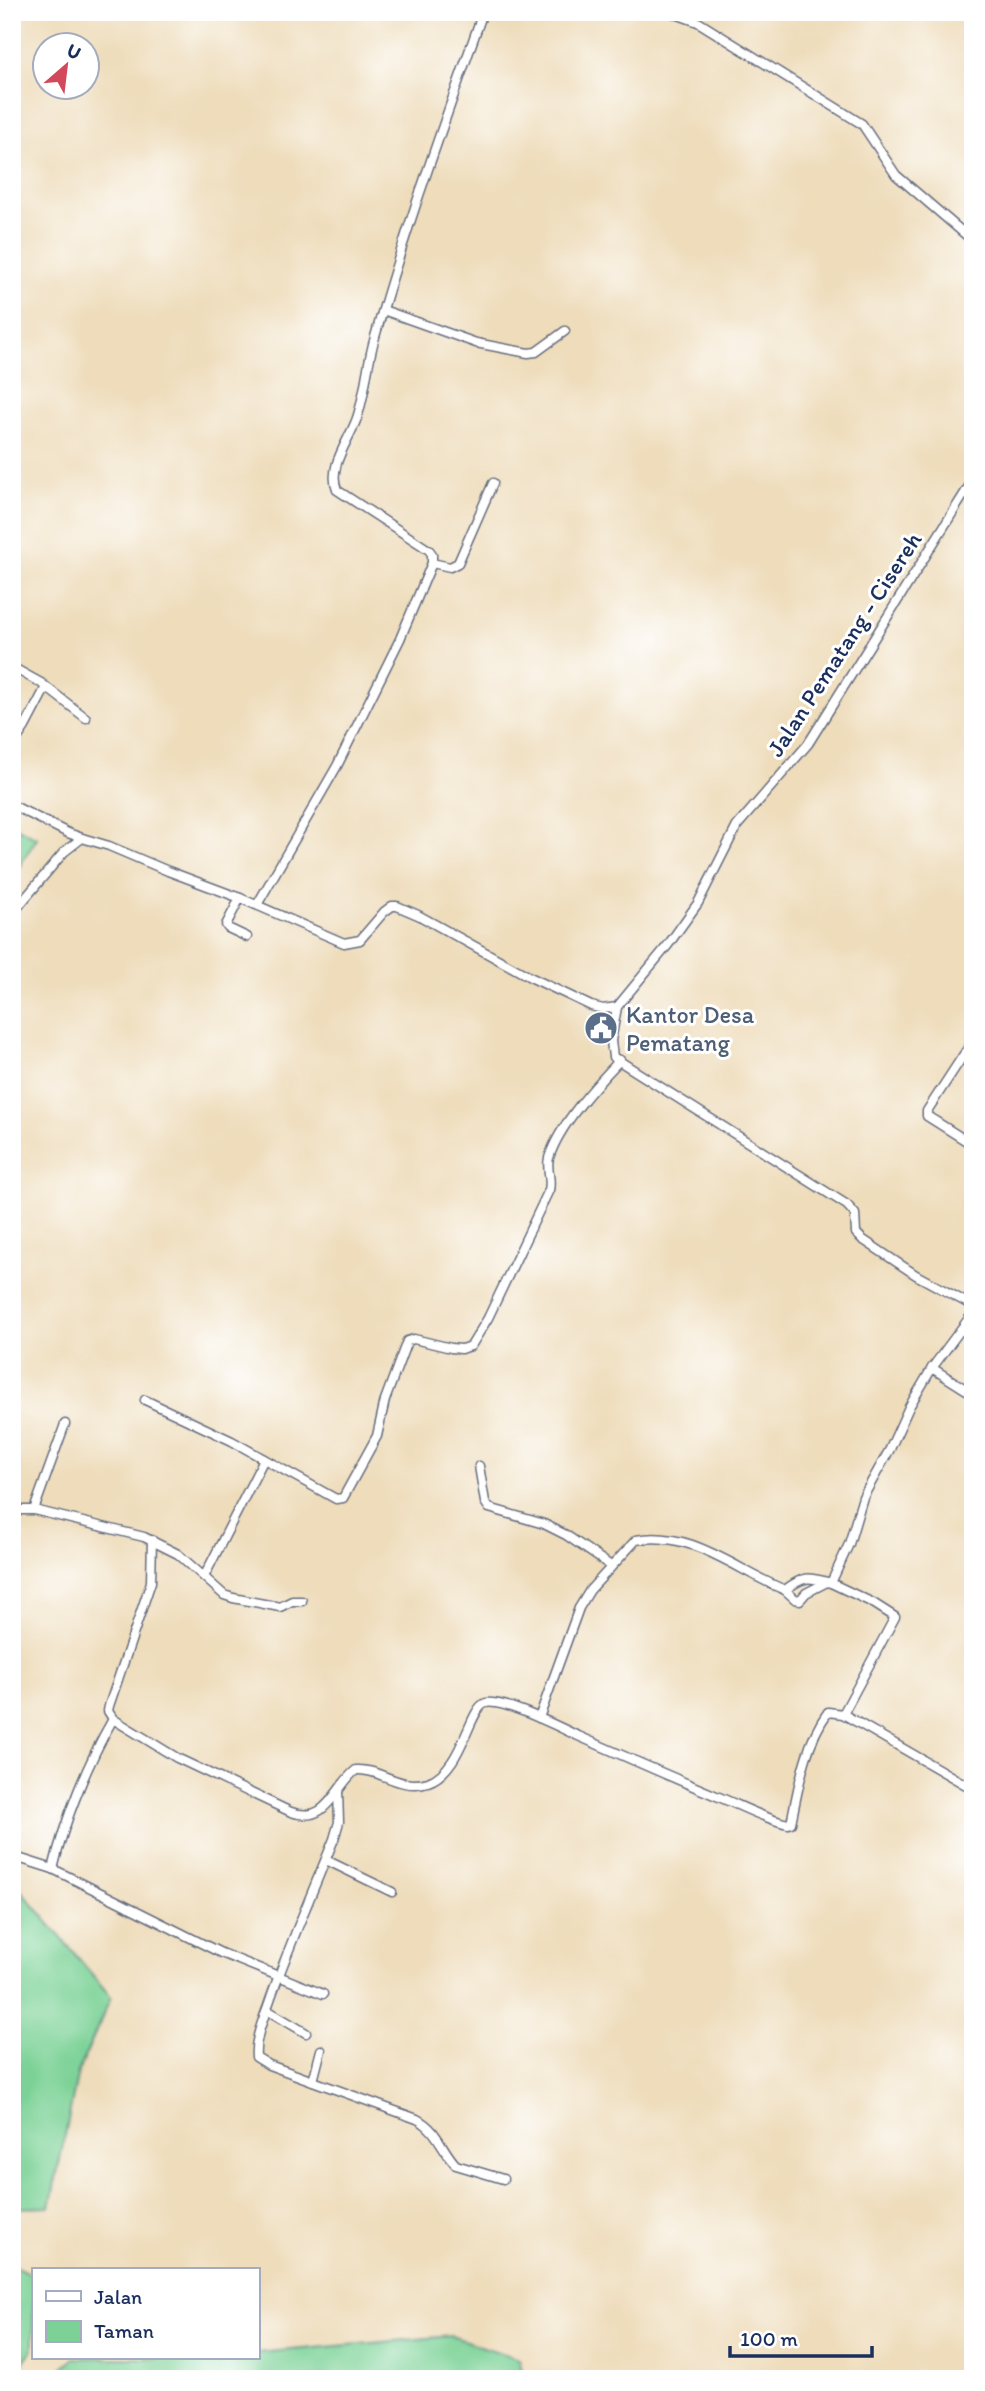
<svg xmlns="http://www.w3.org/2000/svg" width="985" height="2391" font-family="Itim,sans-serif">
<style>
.green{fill:#7cd296;stroke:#4c807a;stroke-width:2}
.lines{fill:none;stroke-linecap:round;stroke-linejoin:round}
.street-casing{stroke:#656c7e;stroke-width:11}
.street{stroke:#fff;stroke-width:8}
.labels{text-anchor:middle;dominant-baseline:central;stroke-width:6;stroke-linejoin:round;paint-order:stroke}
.street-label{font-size:24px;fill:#1b2f5e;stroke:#fff}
.service-label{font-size:24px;fill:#4e5e75;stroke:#fff;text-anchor:start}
</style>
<rect width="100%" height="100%" fill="#fff"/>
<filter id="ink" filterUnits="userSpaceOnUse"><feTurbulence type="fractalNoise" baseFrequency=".0143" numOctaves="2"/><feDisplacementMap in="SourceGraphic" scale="14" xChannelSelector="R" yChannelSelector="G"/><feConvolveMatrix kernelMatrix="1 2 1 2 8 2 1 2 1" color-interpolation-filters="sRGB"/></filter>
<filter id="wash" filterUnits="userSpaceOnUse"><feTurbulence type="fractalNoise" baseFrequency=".00686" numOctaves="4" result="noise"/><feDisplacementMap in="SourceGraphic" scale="28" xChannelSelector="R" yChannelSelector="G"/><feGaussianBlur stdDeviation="1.57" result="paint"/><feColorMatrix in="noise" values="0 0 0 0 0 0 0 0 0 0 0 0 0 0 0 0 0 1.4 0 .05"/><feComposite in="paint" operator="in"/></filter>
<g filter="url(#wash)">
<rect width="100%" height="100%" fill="#eedcba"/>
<g class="green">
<polygon points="12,825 37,838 12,878"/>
<polygon points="21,1890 111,1997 78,2072 50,2207 12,2208 12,1896"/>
<polygon points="12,2265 33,2275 33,2349 12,2377"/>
<polygon points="451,2336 519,2359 524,2379 49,2379 74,2358 257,2358 257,2353"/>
</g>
</g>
<g filter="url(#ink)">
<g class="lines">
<defs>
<g id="street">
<polyline points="670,12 698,22 862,124 896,175 973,241"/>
<polyline points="383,310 476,343 528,353 536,352 565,331"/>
<polyline points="432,563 450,567 458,563 493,483"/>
<polyline points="12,667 41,683 86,718"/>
<polyline points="12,746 25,727 46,687"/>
<polyline points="12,805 68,833 82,838"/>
<polyline points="240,898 226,925 228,928 247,937"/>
<path d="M 257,905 L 337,766 L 400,639 L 432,563 L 432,554 L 429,550 L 337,490 C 327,465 351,439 358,415 C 366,390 367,363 375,337 C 406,227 445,120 483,12"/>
<polyline points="12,914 64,852 82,838 109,846 168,871 240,898 344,943 360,940 384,912 392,906 397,906 418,915 530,977 591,1006 603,1009 617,1007 668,945 698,903 737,826 808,744 973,480"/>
<polyline points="617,1007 611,1041 613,1057 847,1205 855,1214 856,1233 862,1239 916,1275 973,1306"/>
<polyline points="968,1048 927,1111 927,1116 973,1145"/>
<polyline points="961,1329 973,1337"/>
<polyline points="932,1368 973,1394"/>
<polyline points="145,1400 232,1441 264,1459"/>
<polyline points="479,1466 485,1502 489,1508 544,1524 566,1535 611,1566"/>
<polyline points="34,1510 65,1424"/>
<path d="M 12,1519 L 19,1510 L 34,1510 L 144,1537 L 178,1554 L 204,1577 L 264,1459 L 336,1499 L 343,1498 L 377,1436 L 385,1400 L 407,1341 L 414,1339 L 451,1348 L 461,1349 L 471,1346 L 488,1318 L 549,1190 C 552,1179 546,1169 549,1158 C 559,1125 596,1085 620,1060"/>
<polyline points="204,1577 224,1595 233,1598 280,1607 292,1601 302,1601"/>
<polyline points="785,1590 795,1599 800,1600 806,1593 827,1582"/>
<polyline points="843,1714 895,1617 873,1603 831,1583 849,1544 863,1497 890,1449 909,1407 932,1368 973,1313"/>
<path d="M 539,1718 L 579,1608 L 590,1590 L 636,1540 C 691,1529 737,1571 785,1590 C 805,1575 808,1577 831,1583"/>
<polyline points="113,1719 108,1711 109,1706 151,1582 152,1540"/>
<path d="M 338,1792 L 339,1822 L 334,1839 C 312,1893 289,1946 270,2000 C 264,2018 254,2039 256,2057 L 269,2065 L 417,2119 C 438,2130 441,2149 456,2165 L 503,2179"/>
<path d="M 12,1856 L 53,1869 C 65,1819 87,1764 113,1719 L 177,1758 L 291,1812 C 328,1825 334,1787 356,1770 C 380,1768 399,1791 428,1782 C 463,1770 469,1707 486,1703 C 503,1699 559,1727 576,1735 C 624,1756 671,1777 719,1797 C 741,1806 765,1819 788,1824 L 791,1823 C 799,1785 805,1744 828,1712 L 843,1714 L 973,1789"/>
<polyline points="326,1860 392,1892"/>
<polyline points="53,1869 221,1953 323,1994"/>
<polyline points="267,2010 306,2033"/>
<polyline points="313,2081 321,2050"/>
</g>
</defs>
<use href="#street" class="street-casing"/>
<use href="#street" class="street"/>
</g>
</g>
<defs>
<symbol id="civic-disc" viewBox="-11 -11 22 22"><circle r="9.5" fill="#5c6f8a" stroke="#fff"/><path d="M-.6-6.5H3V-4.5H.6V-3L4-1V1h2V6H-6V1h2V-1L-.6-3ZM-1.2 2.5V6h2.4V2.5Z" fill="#fff"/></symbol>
</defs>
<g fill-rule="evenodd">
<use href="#civic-disc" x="582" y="1009" width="38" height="38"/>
</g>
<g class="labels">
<g class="street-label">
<text transform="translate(844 644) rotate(-57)">Jalan Pematang - Cisereh</text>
</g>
<g class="service-label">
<text x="626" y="1014">Kantor Desa<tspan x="626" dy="28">Pematang</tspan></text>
</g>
</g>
<rect width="985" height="2391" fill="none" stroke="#fff" stroke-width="42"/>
<rect x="32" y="2268" width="228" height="91" fill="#ffffff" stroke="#a4acbf" stroke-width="2"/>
<rect x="46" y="2291" width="35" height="10" fill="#ffffff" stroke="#a4acbf" stroke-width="2"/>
<text x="94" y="2304" font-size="21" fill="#1b2f5e">Jalan</text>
<rect x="46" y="2321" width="35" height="21" fill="#7cd296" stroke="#a4acbf" stroke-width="2"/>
<text x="94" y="2338" font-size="21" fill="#1b2f5e">Taman</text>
<g transform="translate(66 66) rotate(28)"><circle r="33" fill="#ffffff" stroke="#a4acbf" stroke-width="2"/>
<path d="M0-5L12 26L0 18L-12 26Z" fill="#d1495b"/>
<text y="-10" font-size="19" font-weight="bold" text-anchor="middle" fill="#1b2f5e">U</text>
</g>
<path d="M730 2346v10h142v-10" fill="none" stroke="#1b2f5e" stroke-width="3.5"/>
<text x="740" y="2346" font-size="21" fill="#1b2f5e" stroke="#ffffff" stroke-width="5" paint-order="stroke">100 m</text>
</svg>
